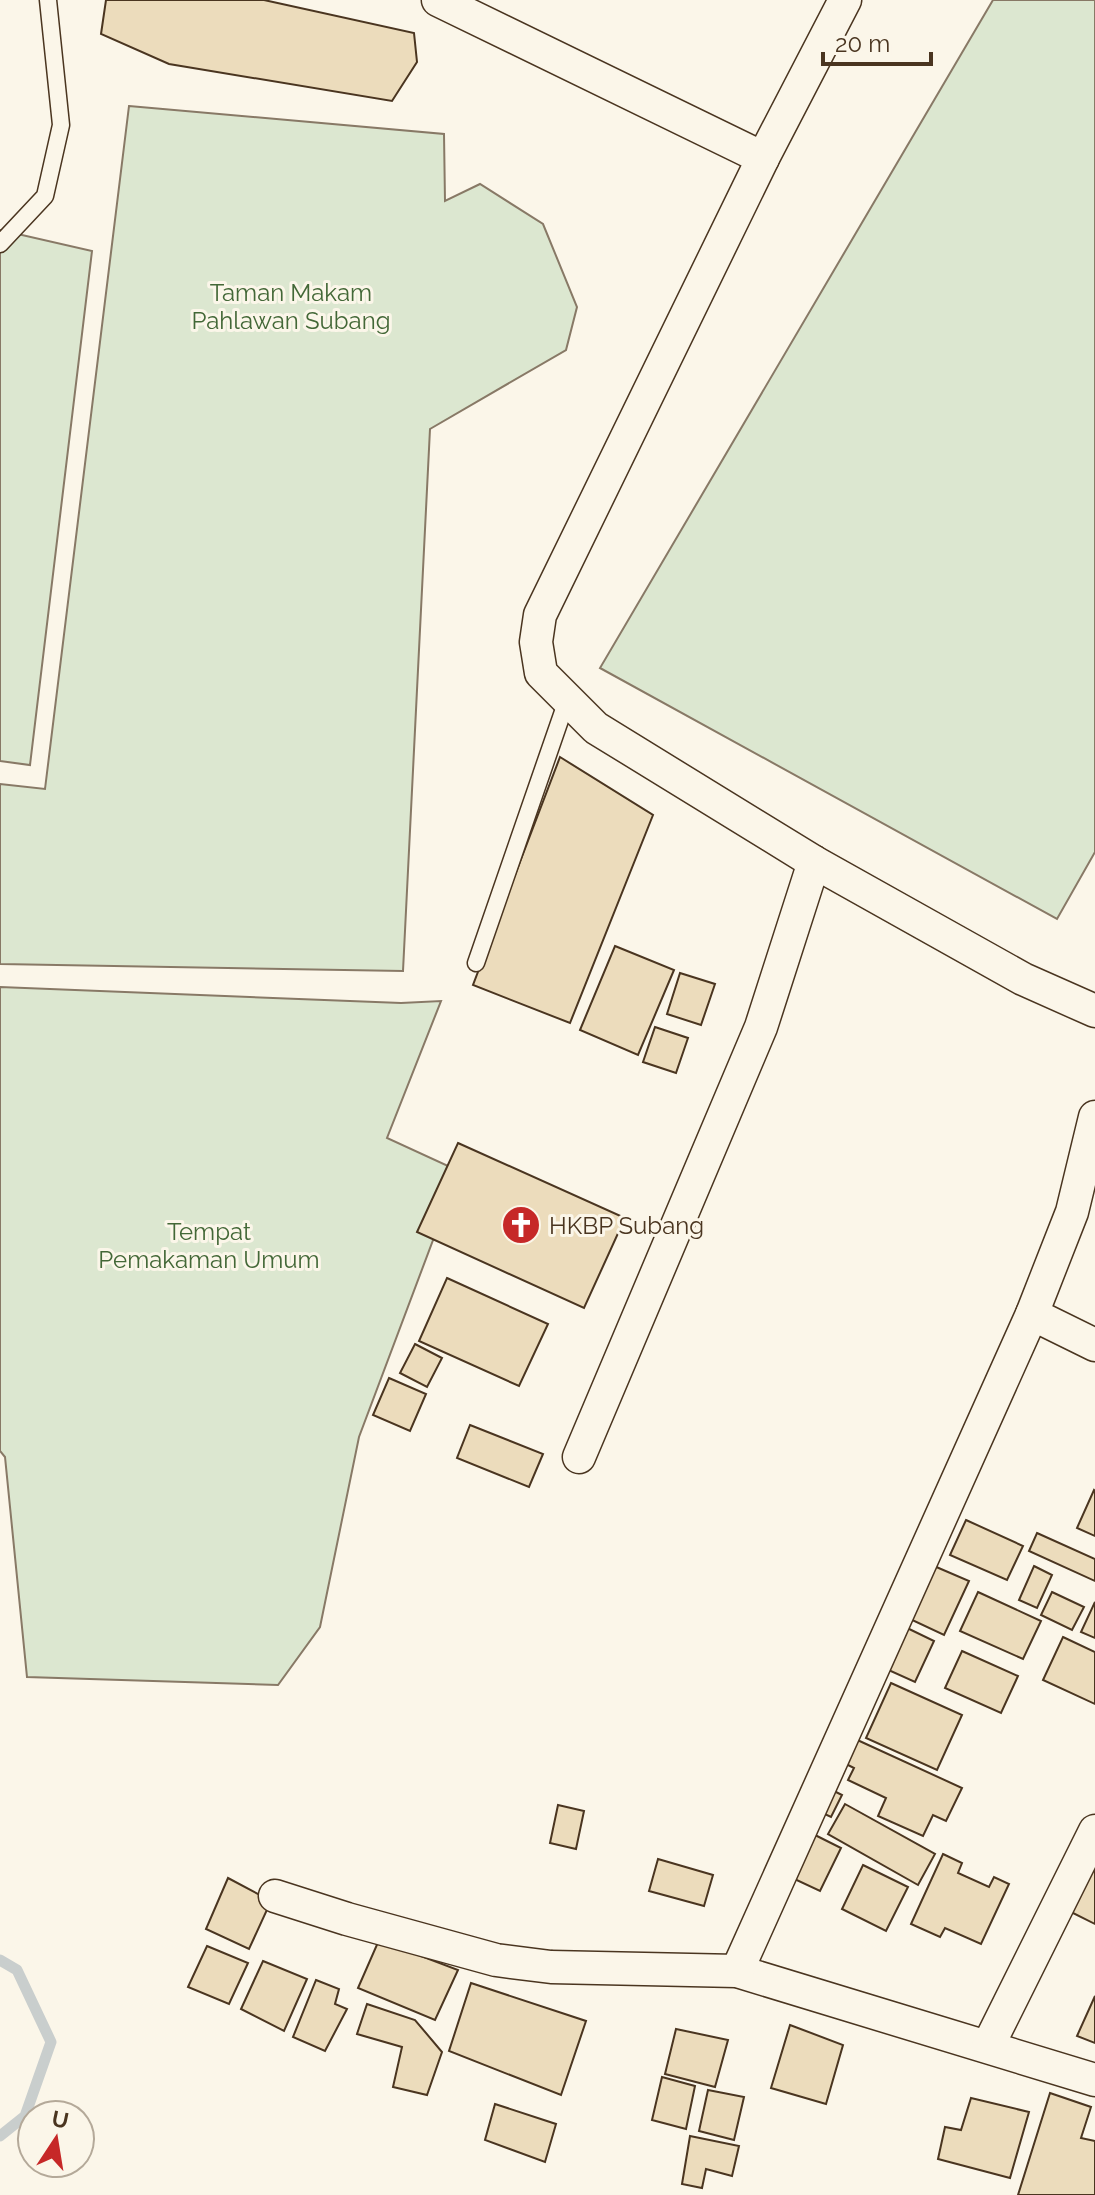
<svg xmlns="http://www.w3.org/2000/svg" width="1095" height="2195" font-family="Raleway,sans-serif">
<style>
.green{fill:#dce7d0;stroke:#887966;stroke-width:2}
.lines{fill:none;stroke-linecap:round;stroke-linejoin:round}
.stream{stroke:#c9cecd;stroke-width:11}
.building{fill:#ecdcbc;stroke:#4a3520;stroke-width:2}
.lane-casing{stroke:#4a3520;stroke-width:19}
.street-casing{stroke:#4a3520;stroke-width:35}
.lane{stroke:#fbf6e9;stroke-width:16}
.street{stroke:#fbf6e9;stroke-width:32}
.labels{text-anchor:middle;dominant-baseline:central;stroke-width:6;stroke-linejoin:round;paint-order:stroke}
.park-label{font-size:24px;fill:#436837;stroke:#fbf6e9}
.poi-label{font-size:24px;fill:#4a3520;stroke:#fbf6e9;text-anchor:start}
</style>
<rect width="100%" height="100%" fill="#fbf6e9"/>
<g class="green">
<polygon points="993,0 1095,0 1095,852 1057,919 600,668"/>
<polygon points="129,106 444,134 445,201 480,184 543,224 577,307 566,350 430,429 403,971 0,964 0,784 45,789"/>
<polygon points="0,230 92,251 30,765 0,761"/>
<polygon points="0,987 401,1003 441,1001 387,1138 459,1171 359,1437 320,1627 278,1685 27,1677 5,1457 0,1451"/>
</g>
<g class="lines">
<polyline class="stream" points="0,1960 17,1970 51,2042 25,2116 0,2136"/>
</g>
<g class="building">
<polygon points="106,0 264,0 414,33 417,62 392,101 169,64 101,34"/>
<polygon points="560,757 653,815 570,1023 473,985"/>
<polygon points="615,946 674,970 638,1055 580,1030"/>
<polygon points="680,973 715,984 701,1025 667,1014"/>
<polygon points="655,1027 688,1038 676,1073 643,1062"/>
<polygon points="458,1143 625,1218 584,1308 417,1232"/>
<polygon points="447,1278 548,1324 519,1386 419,1341"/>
<polygon points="415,1344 442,1358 427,1387 400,1373"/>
<polygon points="389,1378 426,1394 410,1431 373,1415"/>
<polygon points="470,1425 543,1454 529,1487 457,1458"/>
<polygon points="1094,1490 1095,1491 1095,1536 1077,1528"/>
<polygon points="966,1520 1023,1546 1007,1580 950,1555"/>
<polygon points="1037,1533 1095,1559 1095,1581 1029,1551"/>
<polygon points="934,1566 969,1581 944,1635 910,1619"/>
<polygon points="1034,1566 1052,1575 1037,1608 1019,1600"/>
<polygon points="978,1592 1041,1621 1023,1659 960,1631"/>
<polygon points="1052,1592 1084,1607 1072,1630 1041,1615"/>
<polygon points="1095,1602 1095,1638 1081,1632"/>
<polygon points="903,1626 934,1641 915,1682 884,1668"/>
<polygon points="1063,1637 1095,1652 1095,1704 1043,1680"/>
<polygon points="962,1651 1018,1676 1001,1713 945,1688"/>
<polygon points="891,1683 962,1715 937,1770 866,1738"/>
<polygon points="853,1738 962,1788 946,1821 933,1815 923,1836 878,1816 886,1798 848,1780 854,1768 842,1762"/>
<polygon points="826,1787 842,1795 831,1817 816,1810"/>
<polygon points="845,1804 935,1854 918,1885 828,1834"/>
<polygon points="558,1805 584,1811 576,1849 550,1843"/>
<polygon points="809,1832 841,1848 820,1891 788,1876"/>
<polygon points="943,1854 962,1863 958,1873 989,1887 994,1877 1009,1884 981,1944 945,1928 940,1937 911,1924"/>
<polygon points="658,1859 713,1875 704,1906 649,1891"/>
<polygon points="863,1865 908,1887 886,1931 842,1909"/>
<polygon points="1095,1867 1095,1924 1069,1911"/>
<polygon points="228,1878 271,1901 249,1949 206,1929"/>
<polygon points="379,1940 458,1970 435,2020 358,1988"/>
<polygon points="207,1946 248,1963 229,2004 188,1987"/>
<polygon points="263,1961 307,1979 284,2031 241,2009"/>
<polygon points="316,1980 339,1989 335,2004 347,2009 325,2051 293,2037"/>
<polygon points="471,1983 586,2021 561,2095 449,2051"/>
<polygon points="1095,1996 1095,2043 1077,2036"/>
<polygon points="367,2004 415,2020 442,2052 427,2095 393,2087 402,2047 357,2034"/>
<polygon points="790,2025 843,2045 826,2104 771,2088"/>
<polygon points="676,2029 728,2040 715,2087 665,2074"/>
<polygon points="662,2077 695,2086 686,2129 652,2120"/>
<polygon points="708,2090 744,2097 734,2140 699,2131"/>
<polygon points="1050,2093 1091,2107 1081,2138 1095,2141 1095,2195 1018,2195"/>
<polygon points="971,2098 1029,2112 1010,2178 938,2159 945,2127 961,2130"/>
<polygon points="495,2104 556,2124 545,2162 485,2140"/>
<polygon points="690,2136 739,2146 732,2176 706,2169 702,2188 682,2184"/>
</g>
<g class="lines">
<defs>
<g id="lane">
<polyline points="0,244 45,196 61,125 48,0"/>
<polyline points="476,963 567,700"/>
</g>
<g id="street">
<polyline points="438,0 763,158"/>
<polyline points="845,0 763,158 540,615 536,642 541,673 596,728 814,862 1023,979 1095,1011"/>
<polyline points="1032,1314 1095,1345"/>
<polyline points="579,1457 761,1027 814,862"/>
<polyline points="275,1896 347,1919 496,1960 551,1967 737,1971 1095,2080"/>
<polyline points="737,1971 1032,1314 1072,1212 1095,1117"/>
<polyline points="988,2046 1095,1831"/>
</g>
</defs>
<use href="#lane" class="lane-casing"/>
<use href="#street" class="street-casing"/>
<use href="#lane" class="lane"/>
<use href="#street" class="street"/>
</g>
<defs>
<symbol id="church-disc" viewBox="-11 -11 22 22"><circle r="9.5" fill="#c62828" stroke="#fbf6e9"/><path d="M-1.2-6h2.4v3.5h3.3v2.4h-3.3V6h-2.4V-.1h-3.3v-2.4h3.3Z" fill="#fff"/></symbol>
</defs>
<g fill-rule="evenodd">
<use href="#church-disc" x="499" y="1203" width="44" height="44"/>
</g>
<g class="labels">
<g class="park-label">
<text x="291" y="292">Taman Makam<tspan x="291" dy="28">Pahlawan Subang</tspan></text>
<text x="209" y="1231">Tempat<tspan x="209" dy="28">Pemakaman Umum</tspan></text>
</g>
<g class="poi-label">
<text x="549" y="1225">HKBP Subang</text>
</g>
</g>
<g transform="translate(56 2139) rotate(12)"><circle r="38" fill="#fbf6e9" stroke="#b4a999" stroke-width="2"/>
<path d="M0-6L14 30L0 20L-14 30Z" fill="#c62828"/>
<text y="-12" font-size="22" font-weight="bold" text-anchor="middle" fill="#4a3520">U</text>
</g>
<path d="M823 52v12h108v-12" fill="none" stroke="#4a3520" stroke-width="4"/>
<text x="835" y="52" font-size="24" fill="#4a3520" stroke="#fbf6e9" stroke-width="6" paint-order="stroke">20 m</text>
</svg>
